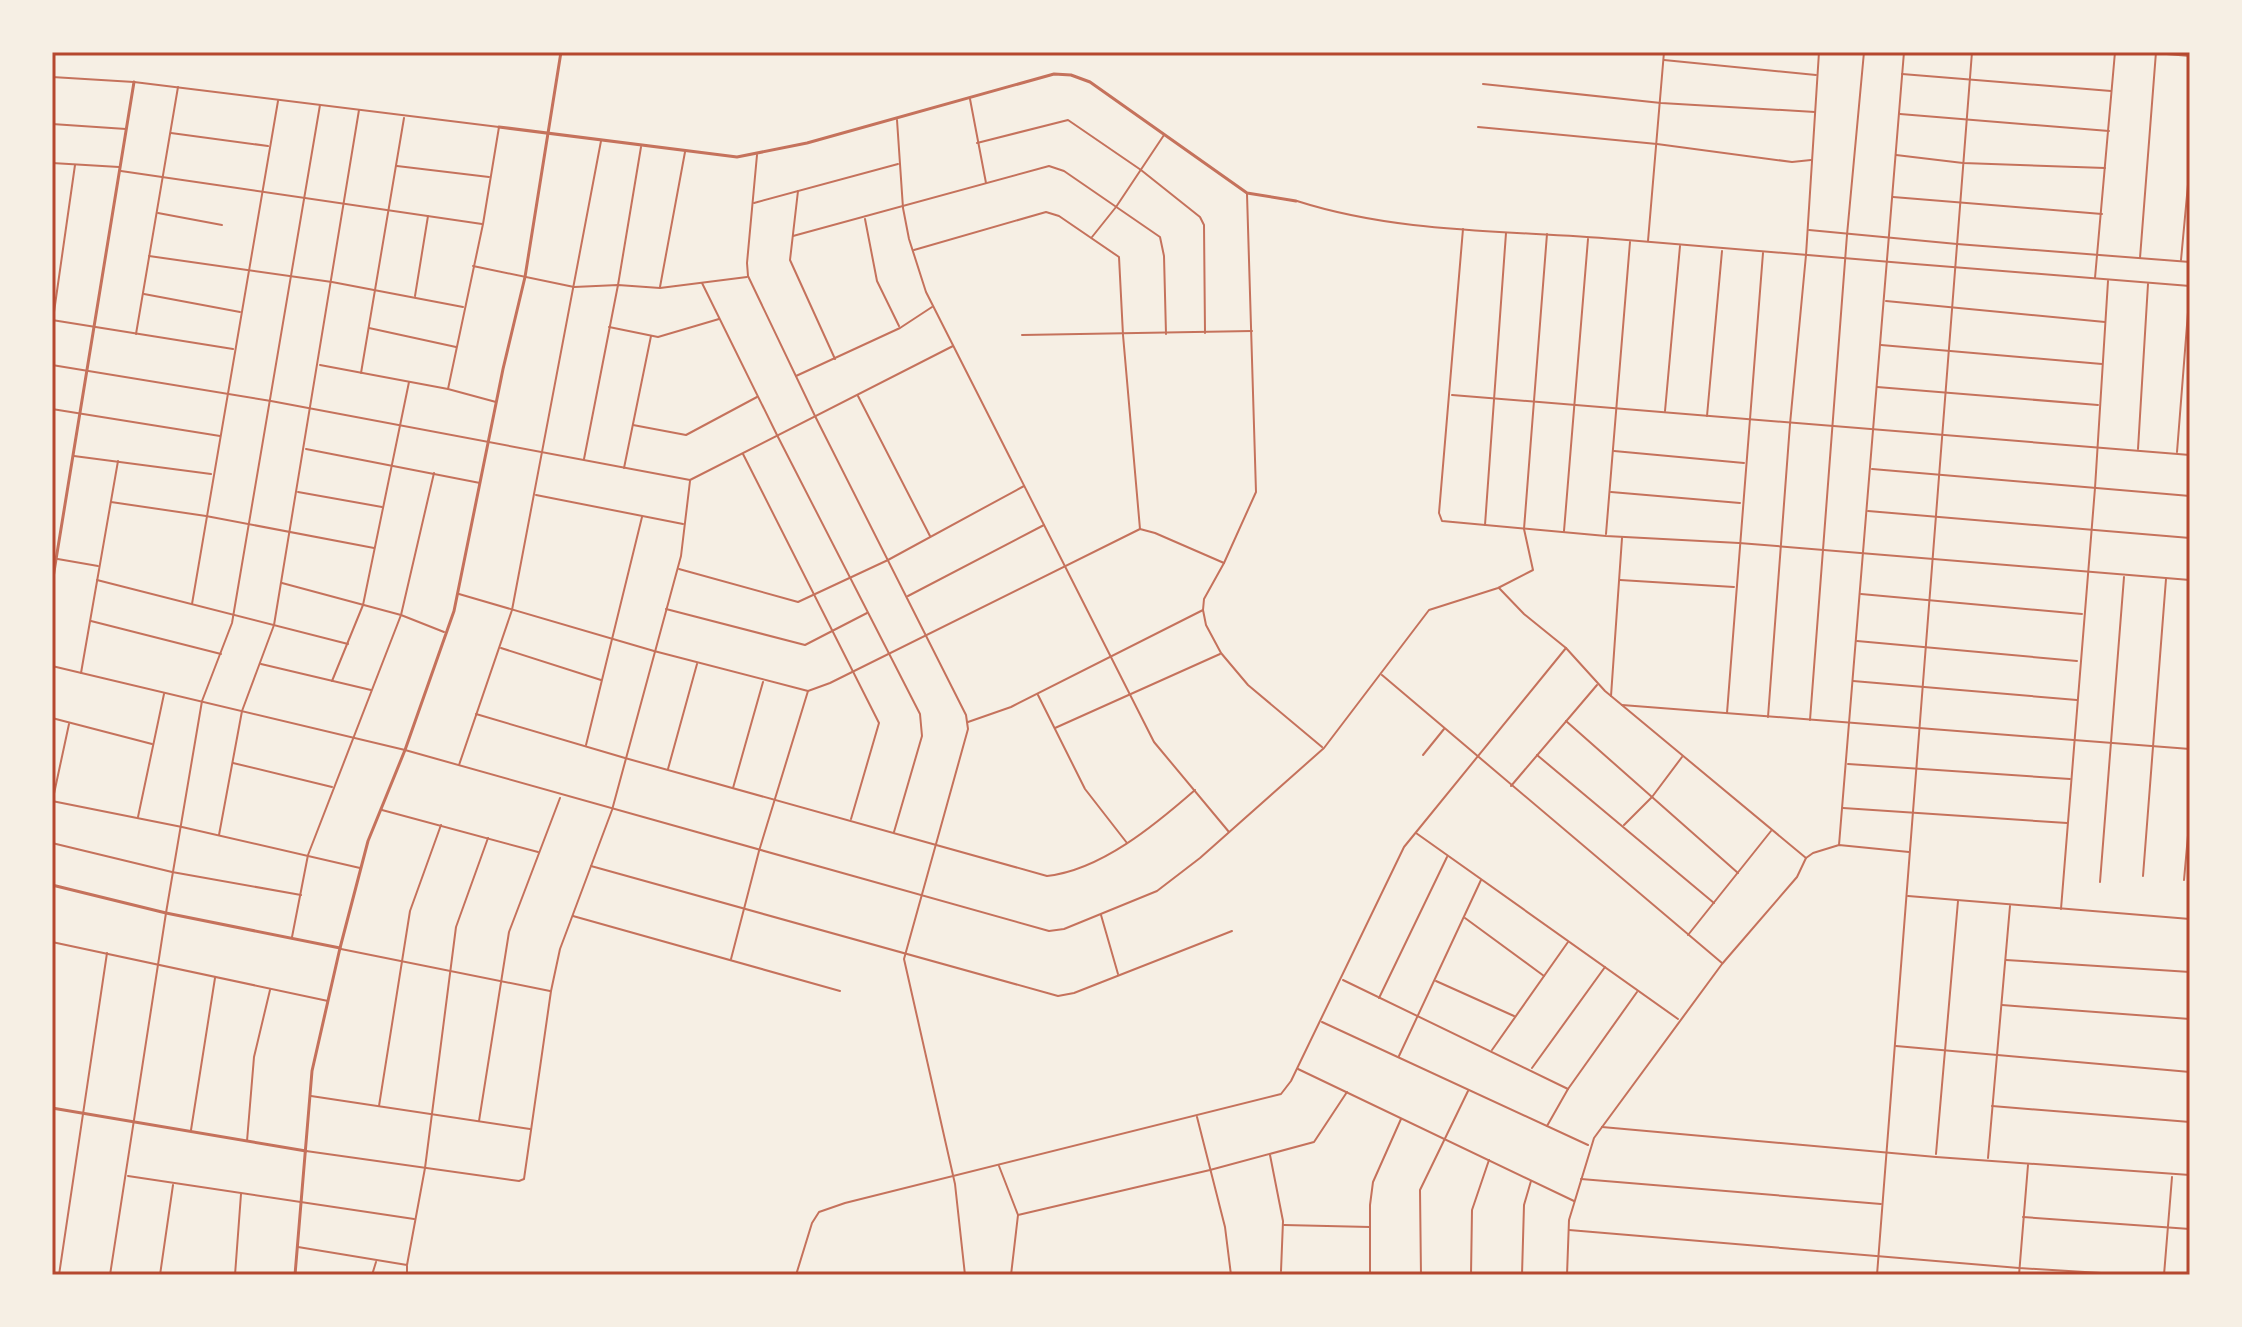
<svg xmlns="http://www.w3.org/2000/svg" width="2242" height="1327" font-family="'PT Sans',sans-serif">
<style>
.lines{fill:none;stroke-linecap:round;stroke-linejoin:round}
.minor{stroke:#c5725c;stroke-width:2}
.tertiary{stroke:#c5725c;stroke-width:3}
.neatline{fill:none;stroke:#b5482f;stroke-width:3}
</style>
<rect width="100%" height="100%" fill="#f6efe4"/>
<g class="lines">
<g class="minor">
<polyline points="2143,52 2190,56"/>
<polyline points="1664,60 1816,75"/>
<polyline points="1902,74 2111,91"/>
<polyline points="52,77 134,82 499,127 483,224 448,389"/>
<polyline points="1483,84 1661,103 1815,112"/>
<polyline points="970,99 986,183"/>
<polyline points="1900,114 2109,131"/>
<polyline points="897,120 903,208 909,239 926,292 1154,742 1229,832"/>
<polyline points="52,124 126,129"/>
<polyline points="1478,127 1657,144 1792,162 1811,160"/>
<polyline points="171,133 268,146"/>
<polyline points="977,143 1068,120 1141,170 1200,217 1204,225 1205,333"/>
<polyline points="757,155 747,263 748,276 815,416 966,715 968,729 904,959 955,1184 965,1275"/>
<polyline points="1896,155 1963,163 2105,168"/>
<polyline points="52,163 119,167"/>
<polyline points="397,166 489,177"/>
<polyline points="121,171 482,224"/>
<polyline points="798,191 790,260 835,359"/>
<polyline points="1247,194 1256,492 1224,563 1204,599 1203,610 1206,625 1221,653 1248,685 1322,747"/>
<polyline points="1893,197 2102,214"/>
<path d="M 1297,201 C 1400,234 1508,230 1615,239 C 1807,255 1998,271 2190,286"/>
<polyline points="754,203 898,164"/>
<polyline points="158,213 222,225"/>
<polyline points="865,219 877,281 899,326"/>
<polyline points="1463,229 1439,513 1442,521 1606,536 1739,543 2190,580"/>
<polyline points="1809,230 1957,244 2190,262"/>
<polyline points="793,236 1049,166 1064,171 1160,237 1164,256 1166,334"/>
<polyline points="1092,237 1116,207 1164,135"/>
<polyline points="1648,241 1664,52"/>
<polyline points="914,250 1046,212 1059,216 1119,257 1123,335 1140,529"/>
<polyline points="149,256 332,282 463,307"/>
<polyline points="2140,258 2156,52"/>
<polyline points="2181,260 2190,163"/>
<polyline points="473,266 574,287 618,285 660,288 747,277"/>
<polyline points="2095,278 2115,52"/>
<polyline points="702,283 777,435 920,714 922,736 894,832"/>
<polyline points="660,287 685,152"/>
<polyline points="144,294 240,312"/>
<polyline points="415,296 428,216"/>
<polyline points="1886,301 2105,322"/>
<polyline points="53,319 75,165"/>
<polyline points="52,320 233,349"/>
<polyline points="609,327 658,337 719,319"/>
<polyline points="369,328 456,347"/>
<polyline points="136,334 178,87"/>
<polyline points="1022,335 1252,331"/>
<polyline points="1881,345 2102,364"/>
<polyline points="52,365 271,401 690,480 953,346"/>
<polyline points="320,365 448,389 496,402"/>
<polyline points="361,373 404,118"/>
<polyline points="796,376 900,328 932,307"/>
<polyline points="1877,387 2098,405"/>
<polyline points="1452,395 2190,455"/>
<polyline points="858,396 930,536"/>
<polyline points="52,409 220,436"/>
<polyline points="1665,411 1680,246"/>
<polyline points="1707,416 1722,251"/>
<polyline points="633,425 686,435 757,397"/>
<polyline points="306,449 480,483"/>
<polyline points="2138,449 2148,284"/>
<polyline points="1614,451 1744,463"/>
<polyline points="2177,452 2190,287"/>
<polyline points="743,454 879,723 851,819"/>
<polyline points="74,456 211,474"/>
<polyline points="584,459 618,285 641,147"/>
<polyline points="624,468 651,336"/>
<polyline points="1872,469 2190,496"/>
<polyline points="298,492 382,507"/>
<polyline points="1611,492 1740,503"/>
<polyline points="536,495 683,524"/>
<polyline points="111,502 206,516 374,548"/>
<polyline points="1868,511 2190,538"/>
<polyline points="1485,525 1506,233"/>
<polyline points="1564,531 1588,239"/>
<polyline points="1606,534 1630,242"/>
<polyline points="52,558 98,566"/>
<polyline points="679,569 798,602 888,560 1024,486"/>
<polyline points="97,580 348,644"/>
<polyline points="1620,580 1734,587"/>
<polyline points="282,583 401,615 444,632"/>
<polyline points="1499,588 1524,614 1566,648 1605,691 1806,858"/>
<polyline points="459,594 654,651 808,691 830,683 1140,529 1155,533 1224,563"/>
<polyline points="1861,594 2082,614"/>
<polyline points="908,596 1044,525"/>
<polyline points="192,604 278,101"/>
<polyline points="666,609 805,645 867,613"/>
<polyline points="91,621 221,654"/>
<polyline points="1857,641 2077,661"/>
<polyline points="501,648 601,680"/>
<polyline points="261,664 371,690"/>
<polyline points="52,666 405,750 1049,931 1064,929 1157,891 1200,858 1324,748 1429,610 1498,588 1533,570 1524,529 1547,234"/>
<polyline points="81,673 118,461"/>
<polyline points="1382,675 1722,963"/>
<polyline points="332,681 363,605 409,382"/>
<polyline points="1853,681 2077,700"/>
<polyline points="1038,695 1085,789 1127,843"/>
<polyline points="1611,696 1622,538"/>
<polyline points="1622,705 2190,749"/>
<polyline points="1727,713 1763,253"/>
<path d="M 476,714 L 625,758 L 1047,876 C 1101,870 1155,825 1195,790"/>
<polyline points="1768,717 1790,424 1806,255 1819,52"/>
<polyline points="52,718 152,744"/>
<polyline points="1810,720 1847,235 1864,52"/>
<polyline points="1566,721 1738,873"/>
<polyline points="968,722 1011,707 1203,610"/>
<polyline points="1055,728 1220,654"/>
<polyline points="586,745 642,517"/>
<polyline points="1423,755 1444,729"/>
<polyline points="1537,755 1714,903"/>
<polyline points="233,763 332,787"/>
<polyline points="1848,764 2070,779"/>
<polyline points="459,765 512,610 601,141"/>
<polyline points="668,769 697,664"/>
<polyline points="1511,786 1597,685"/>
<polyline points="733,788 763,682"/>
<polyline points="52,801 182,827 360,868"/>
<polyline points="52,803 69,724"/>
<polyline points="1843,808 2067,823"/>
<polyline points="382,810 538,852"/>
<polyline points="138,817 164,694"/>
<polyline points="1624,825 1652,797 1682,757"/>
<polyline points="1416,833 1678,1019"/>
<polyline points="219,835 242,711 274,625 359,110"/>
<polyline points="52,843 172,872 301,895"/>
<polyline points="1839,845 1904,52"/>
<polyline points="591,866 1058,996 1074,993 1232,931"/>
<polyline points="2143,876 2166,579"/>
<polyline points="2184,880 2190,813"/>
<polyline points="2100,882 2124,577"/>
<polyline points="1908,896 2190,919"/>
<polyline points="2061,909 2095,488 2108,281"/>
<polyline points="1101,915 1118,974"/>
<polyline points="573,916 840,991"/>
<polyline points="1465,918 1544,976"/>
<polyline points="1688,935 1771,831"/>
<polyline points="292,937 308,855 401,615 434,473"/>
<polyline points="52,942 328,1001"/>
<polyline points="341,949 550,991"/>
<polyline points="731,959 759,851 808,691"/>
<polyline points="2006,960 2190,972"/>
<polyline points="1343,980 1568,1089"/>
<polyline points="1436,981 1514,1016"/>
<polyline points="1379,998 1447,857"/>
<polyline points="2002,1005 2190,1019"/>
<polyline points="1322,1022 1588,1145"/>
<polyline points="1896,1046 2190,1072"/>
<polyline points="1492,1050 1568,942"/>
<polyline points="1399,1056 1481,880"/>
<polyline points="1532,1068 1605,967"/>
<polyline points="1298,1069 1574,1201"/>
<polyline points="311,1096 530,1129"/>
<polyline points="379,1106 410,911 441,825"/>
<polyline points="1992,1106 2190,1122"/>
<polyline points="1197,1117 1225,1227 1231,1275"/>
<polyline points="479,1121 509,932 560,798"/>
<polyline points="1547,1126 1568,1089 1637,992"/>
<polyline points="1602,1127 1936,1157 2190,1175"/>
<polyline points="191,1130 215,978"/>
<polyline points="247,1141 254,1057 270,990"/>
<polyline points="306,1151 519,1181 524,1179 551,991 560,949 612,810 681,556 690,481"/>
<polyline points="1936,1154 1958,901"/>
<polyline points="1270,1155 1283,1221 1281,1271"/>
<polyline points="1988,1158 2010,906"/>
<polyline points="999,1166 1018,1215 1011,1275"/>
<polyline points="128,1176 414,1219"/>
<polyline points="1581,1179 1881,1204"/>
<polyline points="1018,1215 1210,1170 1314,1142 1347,1092"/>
<polyline points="2023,1217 2190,1229"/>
<polyline points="1284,1225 1370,1227"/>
<polyline points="1569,1230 2019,1268 2134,1275"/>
<polyline points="298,1247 407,1265 425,1168 456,927 488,838"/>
<polyline points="407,1266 407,1275"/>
<polyline points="1232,1273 1359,1275"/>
<polyline points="59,1275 107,953"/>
<polyline points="110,1275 166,913 202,701 232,623 320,105"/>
<polyline points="160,1275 173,1185"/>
<polyline points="235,1275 241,1194"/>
<polyline points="372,1275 376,1262"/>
<polyline points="796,1275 812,1223 819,1212 845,1203 1281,1094 1291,1081 1404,847 1566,648"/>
<polyline points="1370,1275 1370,1205 1373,1182 1401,1119"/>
<polyline points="1421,1275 1420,1190 1468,1091"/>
<polyline points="1471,1275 1472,1210 1489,1160"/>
<polyline points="1522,1275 1524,1205 1531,1181"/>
<polyline points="1567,1275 1569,1220 1594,1138 1722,964 1797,877 1806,858 1813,853 1839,845 1909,852"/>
<polyline points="1877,1275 1972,52"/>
<polyline points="2019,1275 2028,1165"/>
<polyline points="2164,1275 2172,1177"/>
</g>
<g class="tertiary">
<polyline points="499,127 737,157 807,143 1054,74 1071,75 1090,82 1247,193 1296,201"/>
<polyline points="52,584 134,82"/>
<polyline points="52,885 166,913 340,948"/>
<polyline points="52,1108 306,1151"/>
<polyline points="295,1275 312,1071 340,948 368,841 405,750 454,611 503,369 525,277 561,52"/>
</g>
</g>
<rect width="2242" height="1327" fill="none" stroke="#f6efe4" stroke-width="108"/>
<rect x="54" y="54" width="2134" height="1219" class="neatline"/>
</svg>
